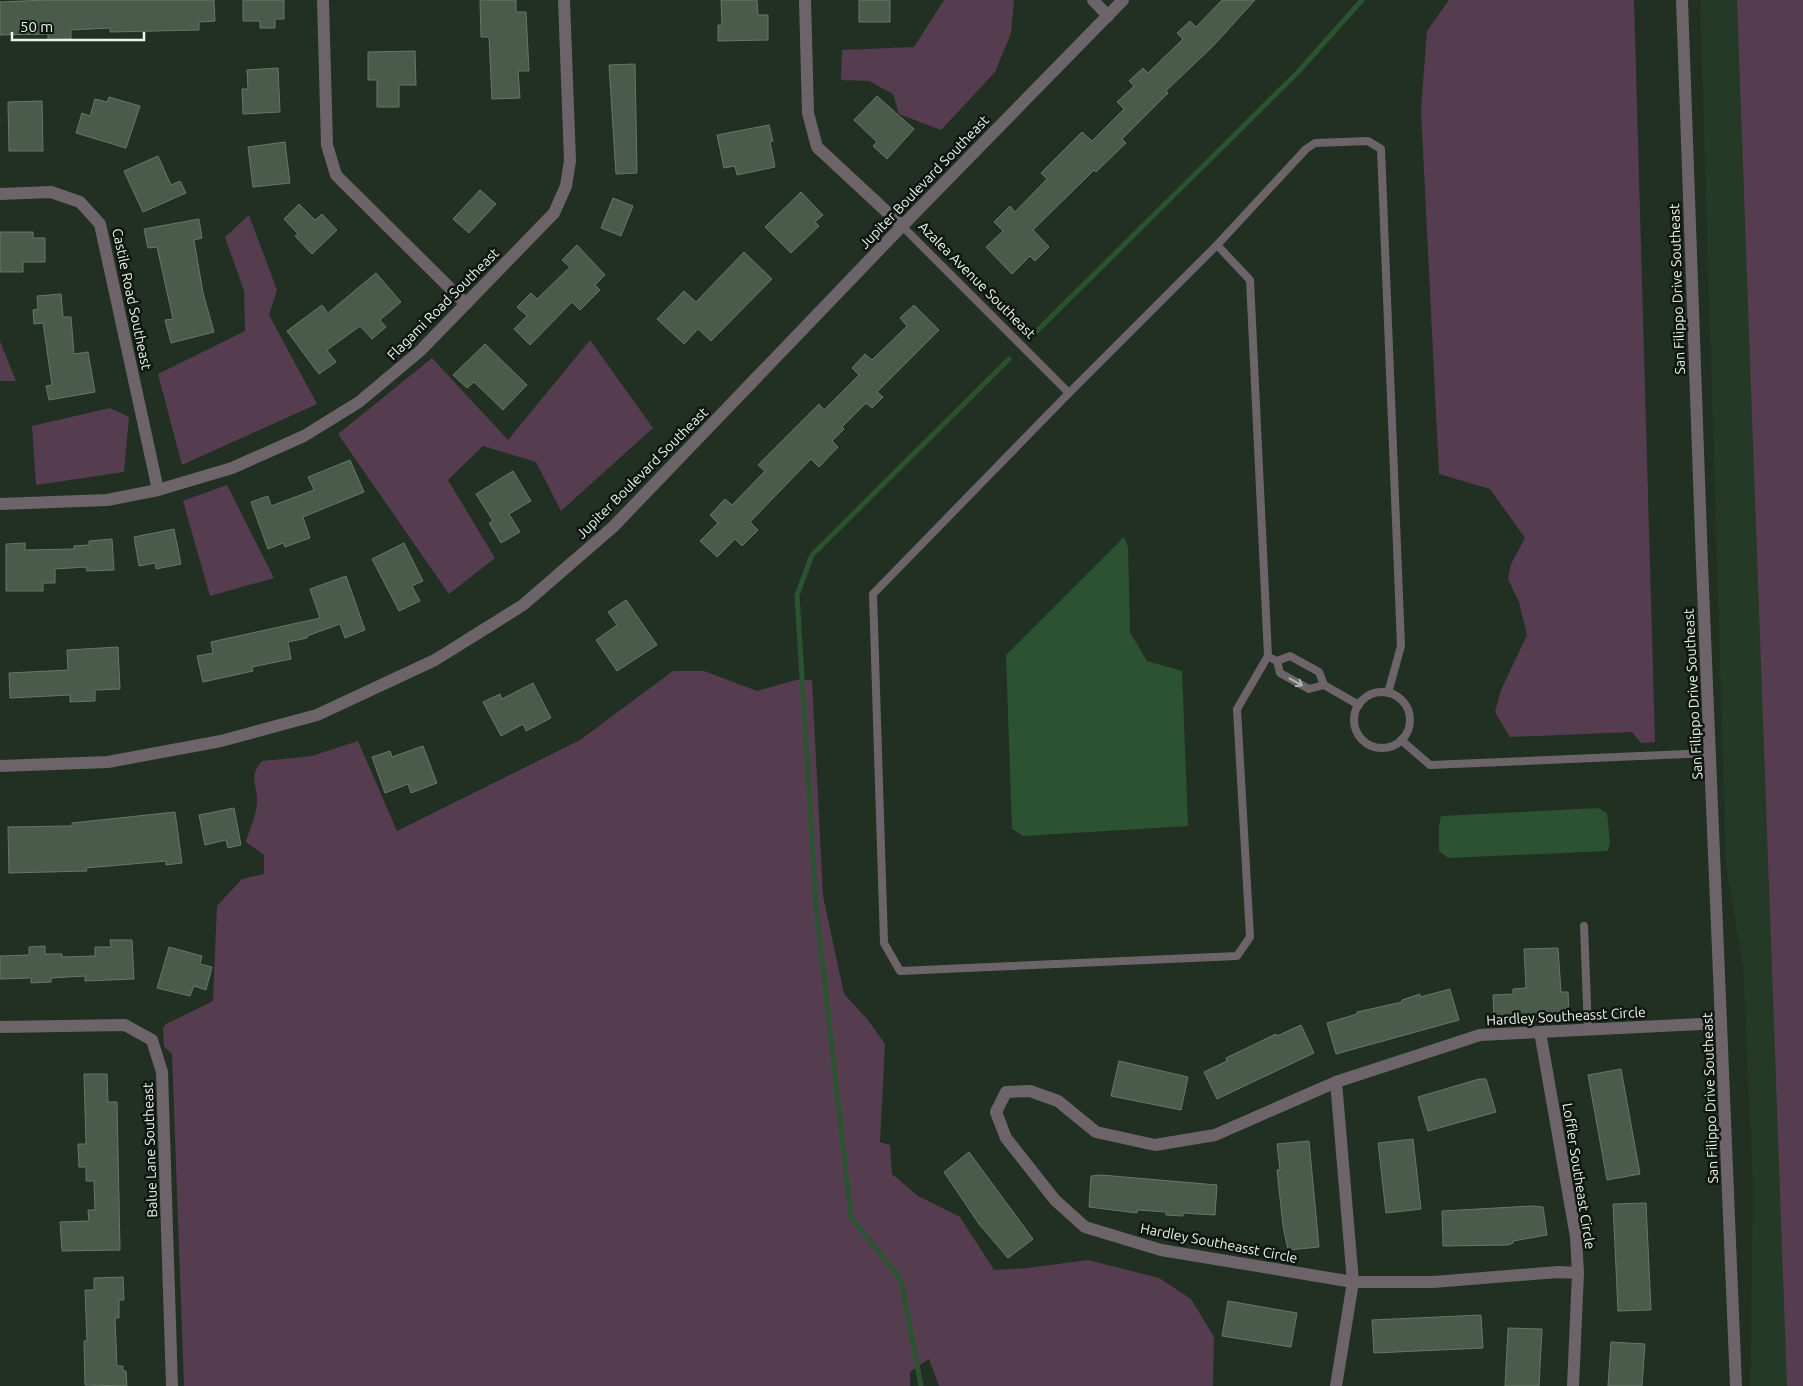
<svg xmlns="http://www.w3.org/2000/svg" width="1803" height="1386" font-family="Ubuntu,sans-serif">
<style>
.built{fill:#243926}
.green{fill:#553d4f}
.water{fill:#2c5331}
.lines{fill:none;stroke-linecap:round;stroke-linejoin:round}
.stream{stroke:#2c5331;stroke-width:5}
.building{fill:#4a5b4c;stroke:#667767}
.service{stroke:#6d646a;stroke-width:8}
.minor{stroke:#6d646a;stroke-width:12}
.tertiary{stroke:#6d646a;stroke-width:12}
.oneway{stroke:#b2b4b2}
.labels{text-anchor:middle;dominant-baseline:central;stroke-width:5;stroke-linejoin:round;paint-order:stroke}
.street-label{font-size:14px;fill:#ebf5ec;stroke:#0f1610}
</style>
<rect width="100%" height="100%" fill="#213022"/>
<polygon class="built" points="1700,0 1803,0 1803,1386 1750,1386 1753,1189 1743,967 1726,864"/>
<g class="green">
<polygon points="944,0 1014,0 1011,33 995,72 941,130 899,114 893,94 869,81 841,80 842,50 914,47"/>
<polygon points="1449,0 1634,0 1655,742 1641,743 1632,732 1510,737 1495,712 1501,690 1527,635 1519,602 1508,579 1511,564 1525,538 1490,489 1439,474 1421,110 1427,31"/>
<polygon points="1737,0 1803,0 1803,1386 1787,1386"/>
<polygon points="249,215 277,290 269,315 317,404 182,465 158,374 245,331 244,291 225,237"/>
<polygon points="590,340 653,428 561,511 536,462 483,446 448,480 495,558 449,594 338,434 432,358 508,440"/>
<polygon points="0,341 16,381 0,381"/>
<polygon points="110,408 129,417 124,472 36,485 32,426"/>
<polygon points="227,485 274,578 210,596 183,501"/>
<path d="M 673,671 L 704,671 L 757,691 L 796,680 L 812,680 L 823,896 L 844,994 L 868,1020 L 885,1044 L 880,1142 L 890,1145 L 892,1174 L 918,1196 L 960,1217 L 994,1270 L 1027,1268 L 1088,1260 L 1159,1278 L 1191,1299 L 1214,1337 L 1213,1386 L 939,1386 L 929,1359 L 910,1372 L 910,1386 L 184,1386 L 172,1054 L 164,1047 L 163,1028 L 166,1024 L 213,1001 L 217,906 L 242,879 L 264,874 L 264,855 L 246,842 C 249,830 257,814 257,801 C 257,782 248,778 262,761 L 312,756 L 358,741 L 397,831 L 580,740 Z"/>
</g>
<g class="water">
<polygon points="1124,537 1128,547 1130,632 1147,661 1182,671 1188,826 1023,836 1012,829 1006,655"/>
<polygon points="1598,808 1607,813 1610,842 1608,851 1448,858 1439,851 1439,825 1441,816"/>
</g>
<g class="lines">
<g class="stream">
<polyline points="1030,338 1298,72 1362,0"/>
<polyline points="921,1386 901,1280 851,1217 816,906 797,595 812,555 1009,359"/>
</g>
</g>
<g class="building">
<polygon points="46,0 214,0 215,21 199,22 199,30 110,32 110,28 71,30 71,39 48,40 48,34 0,35 0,2"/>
<polygon points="243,0 284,0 284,19 275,19 275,28 260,28 260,21 243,21"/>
<polygon points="480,0 516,0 516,12 526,12 529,71 518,71 520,98 492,99 489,37 481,37"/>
<polygon points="721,0 757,0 758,15 768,15 768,40 718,41 718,25 722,25"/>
<rect x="859" y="0" width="31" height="22"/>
<polygon points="1222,0 1255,0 1214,45 1166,91 1168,93 1122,139 1126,143 1096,172 1094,170 1033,230 1049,247 1035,261 1030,256 1012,274 986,247 1003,231 994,222 1010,206 1015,212 1047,179 1041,173 1082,132 1092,141 1124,109 1117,102 1134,86 1129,81 1143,68 1148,73 1183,39 1177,33 1190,21 1196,27"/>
<polygon points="415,51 416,85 399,85 399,107 377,107 377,80 368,80 368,52"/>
<polygon points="635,64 637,173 616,174 609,65"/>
<polygon points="278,68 280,112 243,114 242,89 248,89 247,70"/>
<polygon points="877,96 914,129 887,159 873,146 877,142 854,120"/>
<polygon points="109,97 140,106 126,148 76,133 82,113 90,116 95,99 107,102"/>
<polygon points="42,101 43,151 9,151 8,102"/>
<polygon points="769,125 773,141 770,142 775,167 737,175 735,166 724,168 717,135"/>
<polygon points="285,142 290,183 253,187 248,147"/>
<polygon points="158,156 171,185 180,181 186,193 143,212 124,171"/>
<polygon points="480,190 496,204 469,233 453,219"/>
<polygon points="801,192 823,215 815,222 819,226 791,253 765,227"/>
<polygon points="613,198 633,206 621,236 601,228"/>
<polygon points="299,204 315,220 322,214 337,230 312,254 295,236 298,234 284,219"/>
<polygon points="199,219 202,238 194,240 203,293 214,332 171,343 165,320 173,319 157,247 148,248 144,229"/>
<polygon points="0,232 33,232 33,238 45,238 45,262 23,262 23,272 0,272"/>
<polygon points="577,245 605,275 595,285 600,290 580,310 572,302 530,345 514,329 527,316 517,307 531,293 537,299 570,267 562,260"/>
<polygon points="744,252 772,279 711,341 698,329 684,344 657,319 684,291 696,302"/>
<polygon points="376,273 401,302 380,320 386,327 372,339 360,326 327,350 336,362 319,374 287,331 322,305 328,313"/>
<polygon points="61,294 63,317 71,317 74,354 88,352 95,392 49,400 46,386 52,385 43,323 34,324 33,310 38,309 37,296"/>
<polygon points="914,305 939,330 877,392 883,397 872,408 866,403 842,427 844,429 832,441 838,447 819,467 811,459 750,522 758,530 742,546 735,539 717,557 700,541 718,523 710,515 725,499 732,505 765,471 758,465 819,404 824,410 859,375 852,368 865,354 872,360 907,326 900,318"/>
<polygon points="485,344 527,385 503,410 474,382 467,388 453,375"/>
<polygon points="350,460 364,492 303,517 310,538 285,547 283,543 268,549 251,502 268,496 271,506 314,490 308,477"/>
<polygon points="513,471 531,501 509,514 520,532 501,543 489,523 493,521 476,494"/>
<polygon points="174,529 181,564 156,569 155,563 139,566 134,537"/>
<polygon points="112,539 114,570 87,571 86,567 55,569 55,583 43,583 43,591 6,591 6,544 25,543 25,550 74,549 74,546 89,545 89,541"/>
<polygon points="404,543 423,581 412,586 420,601 399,611 372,559"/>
<polygon points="346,576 365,630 345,638 340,624 307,636 307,638 288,642 291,659 252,667 253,671 203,682 197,656 213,653 211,642 320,618 310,589"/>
<polygon points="626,600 657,645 617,671 596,640 617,625 608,612"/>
<polygon points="118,647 120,689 95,690 95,701 70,702 70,695 10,698 9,673 68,670 67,650"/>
<polygon points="533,683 551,718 526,731 523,724 501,736 483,702 500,694 502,699"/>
<polygon points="423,746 437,783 411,793 408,784 385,793 372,757 390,751 392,757"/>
<polygon points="234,808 241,845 228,848 226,840 205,845 199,815"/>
<polygon points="175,812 182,863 166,865 166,861 86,868 87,871 9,873 8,827 72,826 72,823"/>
<polygon points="110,940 132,940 134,979 85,981 85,976 51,978 51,982 31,983 31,978 0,979 0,956 29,955 29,947 45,946 45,954 62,954 62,957 95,956 95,947 111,947"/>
<polygon points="169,947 202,956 200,964 212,967 206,990 194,986 190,996 157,988"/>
<polygon points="1558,948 1561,992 1568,992 1569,1012 1555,1013 1555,1020 1494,1022 1493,995 1513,994 1513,989 1526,988 1524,949"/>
<polygon points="1450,989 1459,1020 1336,1054 1327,1023 1357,1014 1357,1012 1402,1002 1402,1000 1420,994 1420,997"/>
<polygon points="1301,1025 1314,1053 1217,1099 1204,1072 1227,1061 1226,1058 1276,1034 1277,1036"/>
<polygon points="1119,1061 1188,1077 1181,1110 1111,1096"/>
<polygon points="1621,1069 1640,1174 1607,1180 1588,1075"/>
<polygon points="84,1074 107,1074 108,1102 117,1102 120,1250 62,1251 60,1222 89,1221 88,1210 95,1210 94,1181 86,1181 86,1167 79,1167 78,1144 86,1144"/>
<polygon points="1479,1079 1486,1079 1496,1112 1428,1131 1418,1097"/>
<polygon points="1413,1139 1421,1209 1386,1213 1378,1143"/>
<polygon points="1309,1141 1319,1247 1288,1250 1283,1226 1277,1170 1280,1170 1277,1144"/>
<polygon points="969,1152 1033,1239 1008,1258 979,1224 944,1172"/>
<polygon points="1101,1175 1217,1185 1215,1215 1183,1213 1183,1216 1166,1215 1166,1212 1137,1210 1137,1213 1089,1207 1091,1176"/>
<polygon points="1646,1203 1651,1310 1618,1311 1613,1204"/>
<polygon points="1532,1206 1543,1207 1547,1235 1513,1241 1513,1243 1508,1245 1443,1246 1442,1211"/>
<polygon points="123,1277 124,1300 119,1300 119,1318 115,1318 117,1366 123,1366 123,1371 126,1371 127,1386 85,1385 84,1341 87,1341 85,1290 94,1290 94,1278"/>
<polygon points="1228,1301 1297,1313 1291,1347 1222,1336"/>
<polygon points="1481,1315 1483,1348 1374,1353 1372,1320"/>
<polygon points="1508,1328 1542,1329 1539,1386 1505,1386"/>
<polygon points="1611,1342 1645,1344 1642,1386 1608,1386"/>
</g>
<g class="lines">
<g class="service">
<polyline points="902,226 1069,393"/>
<polyline points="1217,245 1250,280 1268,656 1237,709 1250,937 1237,956 900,971 884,943 873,594 1069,393 1217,245 1306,149 1315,143 1368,141 1381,149 1401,646 1388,693"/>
<polyline points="1273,659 1277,661 1280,673 1309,689 1324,685"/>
<polyline points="1277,661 1290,656 1319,672 1324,685 1359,705"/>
<circle cx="1382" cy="720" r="28"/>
<polyline points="1401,740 1430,765 1710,753"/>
<polyline points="1584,926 1588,1030"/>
</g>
<g class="minor">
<polyline points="323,0 327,145 336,175 466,304"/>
<polyline points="805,0 808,113 817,147 902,226"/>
<polyline points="1093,0 1108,16"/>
<polyline points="0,194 51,192 80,202 100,224 158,490"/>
<polyline points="0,504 107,500 158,490 232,468 304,436 359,402 420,351 554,213 566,186 570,161 564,0"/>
<polyline points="0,1027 125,1025 152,1040 162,1072 172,1386"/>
<polyline points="1540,1032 1576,1237 1578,1273 1573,1386"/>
<polyline points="1336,1082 1353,1282 1336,1386"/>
<polyline points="1578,1273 1558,1272 1433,1282 1353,1282 1161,1250 1085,1227 1055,1200 1006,1138 996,1112 1006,1092 1030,1091 1058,1101 1096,1132 1155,1145 1215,1135 1336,1082 1480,1035 1721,1023"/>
</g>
<g class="tertiary">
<polyline points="1682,0 1702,564 1736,1386"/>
<polyline points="0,766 108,762 221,741 317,715 435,660 523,605 613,527 902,226 1123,0"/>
</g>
</g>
<defs><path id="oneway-shaft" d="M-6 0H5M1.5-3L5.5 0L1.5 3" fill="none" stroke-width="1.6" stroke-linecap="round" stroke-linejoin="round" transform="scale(1.25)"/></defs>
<use class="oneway" href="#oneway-shaft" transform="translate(1296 682) rotate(29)"/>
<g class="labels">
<g class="street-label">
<text transform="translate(924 182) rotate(-46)">Jupiter Boulevard Southeast</text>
<text transform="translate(977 280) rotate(45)">Azalea Avenue Southeast</text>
<text transform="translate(1677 289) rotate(-92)">San Filippo Drive Southeast</text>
<text transform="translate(132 299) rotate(78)">Castile Road Southeast</text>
<text transform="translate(443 304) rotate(-45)">Flagami Road Southeast</text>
<text transform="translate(642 473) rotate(-45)">Jupiter Boulevard Southeast</text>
<text transform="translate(1693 694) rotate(-93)">San Filippo Drive Southeast</text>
<text transform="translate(1566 1016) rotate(-3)">Hardley Southeasst Circle</text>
<text transform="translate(1710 1098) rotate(-92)">San Filippo Drive Southeast</text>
<text transform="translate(150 1150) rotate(-92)">Balue Lane Southeast</text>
<text transform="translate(1579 1176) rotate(81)">Loffler Southeast Circle</text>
<text transform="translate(1219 1243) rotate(11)">Hardley Southeasst Circle</text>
</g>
</g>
<path d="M12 32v8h132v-8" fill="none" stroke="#ebf5ec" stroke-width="2.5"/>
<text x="20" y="32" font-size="15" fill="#ebf5ec" stroke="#0f1610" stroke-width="4" paint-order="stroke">50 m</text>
</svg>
